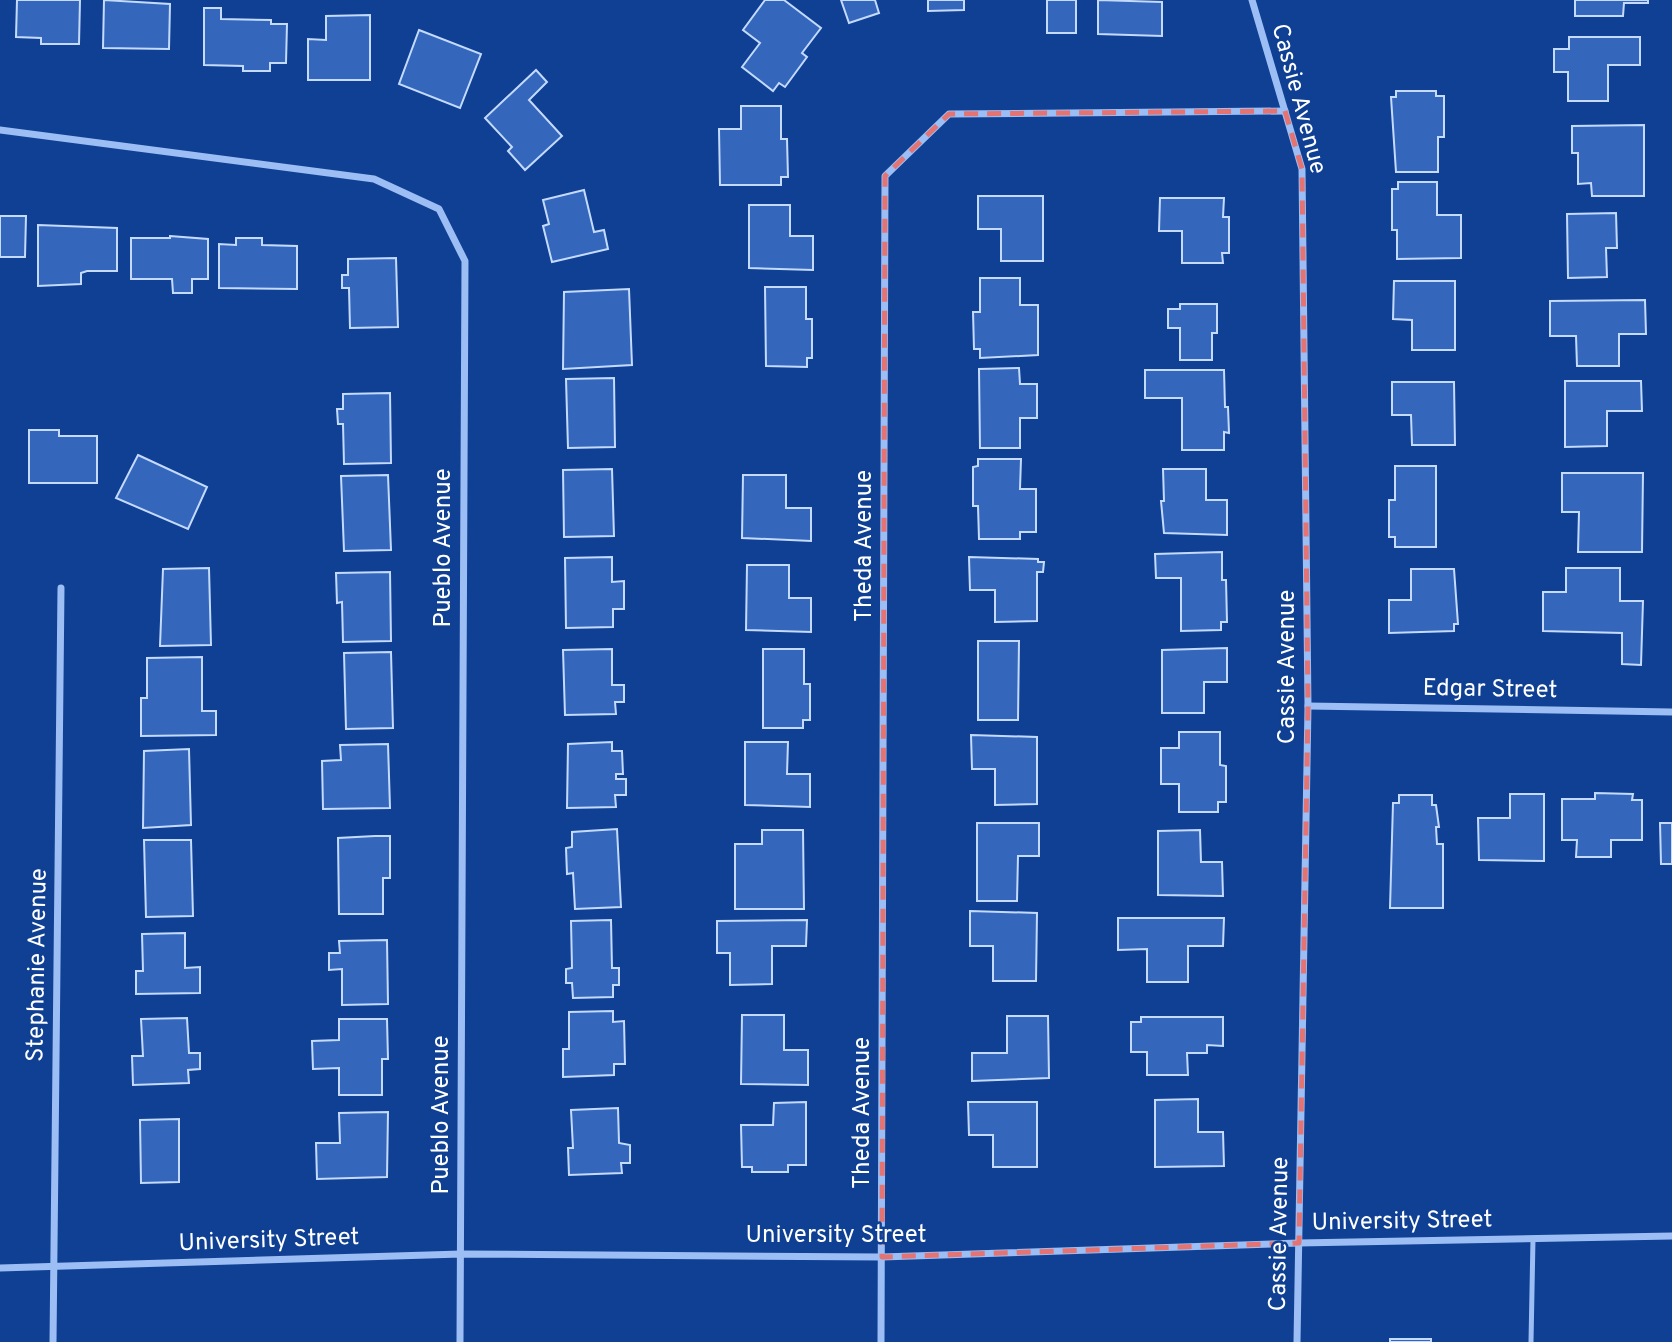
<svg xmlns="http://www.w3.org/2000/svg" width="1672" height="1342" font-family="Overpass,sans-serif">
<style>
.building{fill:#3467bb;stroke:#c4dafe;stroke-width:2}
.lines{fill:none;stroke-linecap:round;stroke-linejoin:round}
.service{stroke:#9cbef4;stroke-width:5}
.minor{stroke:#9cbef4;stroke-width:7}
.marked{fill:none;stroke:#e47373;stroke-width:5;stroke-dasharray:14 9;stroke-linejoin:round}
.labels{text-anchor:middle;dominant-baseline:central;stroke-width:5;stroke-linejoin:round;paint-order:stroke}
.street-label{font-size:24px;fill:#fff;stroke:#0f4093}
</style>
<rect width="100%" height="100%" fill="#0f4093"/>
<g class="building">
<polygon points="17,0 80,0 79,44 41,44 41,38 16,37"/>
<polygon points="104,0 170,4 169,49 103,48"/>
<polygon points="765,0 784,0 821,28 802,53 807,57 785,87 779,83 773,91 742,67 760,43 743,30"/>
<polygon points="841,0 875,0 879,13 849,23"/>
<polygon points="928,0 964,0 964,10 928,11"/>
<rect x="1047" y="0" width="29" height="33"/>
<polygon points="1098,0 1162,2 1162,36 1098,34"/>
<polygon points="1575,0 1648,0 1648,3 1624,3 1623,16 1575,16"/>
<polygon points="204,8 221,8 221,19 271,20 271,24 287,24 286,63 270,63 270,71 243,71 243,66 204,65"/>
<polygon points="370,15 370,80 308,80 308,39 326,40 326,16"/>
<polygon points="419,30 481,54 460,108 399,84"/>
<polygon points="1569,37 1640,37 1640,65 1608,65 1608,101 1568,101 1568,72 1554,72 1554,49 1569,49"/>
<polygon points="536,70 547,82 529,100 562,136 525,170 508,151 512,147 485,118"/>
<polygon points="1396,91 1436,91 1436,96 1444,96 1444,137 1438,137 1438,172 1396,172 1391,97 1396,97"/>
<polygon points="741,106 781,106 781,139 787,139 788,177 781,177 781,185 720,185 719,129 741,129"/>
<polygon points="1644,125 1644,196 1592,196 1591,183 1578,184 1578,153 1572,153 1572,126"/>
<polygon points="1398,182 1437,182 1437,215 1461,215 1461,258 1397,259 1397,230 1392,230 1392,189 1398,189"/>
<polygon points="584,190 594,232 604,230 608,249 552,262 543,226 549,224 543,200"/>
<polygon points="978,196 1043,196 1043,261 1001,261 1001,229 978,229"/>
<polygon points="1160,198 1224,198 1223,217 1229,217 1229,253 1222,253 1223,263 1182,263 1182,231 1159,231"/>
<polygon points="749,205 790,205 790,236 813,236 813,270 749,268"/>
<polygon points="1616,213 1617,248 1606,248 1607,277 1568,278 1567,214"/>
<polygon points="0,216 26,216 25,257 0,257"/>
<polygon points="38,225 117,228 117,271 87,271 81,273 81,284 38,286"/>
<polygon points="170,236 208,239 208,279 192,279 192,293 173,293 172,279 131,279 131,238 170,238"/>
<polygon points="236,238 262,238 262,245 297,246 297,289 219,288 219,244 236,245"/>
<polygon points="396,258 398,327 350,328 349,288 342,288 342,275 348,275 348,259"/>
<polygon points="980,278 1020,278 1020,305 1038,305 1038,355 980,358 980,349 974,349 973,312 980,312"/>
<polygon points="1394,281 1455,281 1455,350 1412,350 1412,320 1393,319"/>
<polygon points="765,287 806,287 806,319 812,319 812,358 807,358 807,367 766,366"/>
<polygon points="629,289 632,365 563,369 564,292"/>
<polygon points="1645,300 1646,334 1619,334 1619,366 1577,366 1576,336 1550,336 1550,301"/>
<polygon points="1180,304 1217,304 1217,333 1212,333 1212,360 1180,360 1180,328 1168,328 1168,309 1180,309"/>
<polygon points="1019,368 1020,384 1037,384 1037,418 1020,418 1020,448 980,448 979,369"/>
<polygon points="1145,370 1224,370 1225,407 1228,407 1229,433 1224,432 1224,450 1182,450 1182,398 1145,398"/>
<polygon points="614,378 615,447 568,448 566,379"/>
<polygon points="1565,381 1641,381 1642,411 1607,411 1607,446 1565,447"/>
<polygon points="1392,382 1454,382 1455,445 1412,445 1411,415 1392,415"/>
<polygon points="390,393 391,463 344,464 343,424 338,424 337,409 343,409 343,394"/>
<polygon points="29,430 59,430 59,436 97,436 97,483 29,483"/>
<polygon points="138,455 207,487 188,529 116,498"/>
<polygon points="978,459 1021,459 1020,489 1036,489 1036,532 1020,532 1020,539 979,539 978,506 973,506 973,467 978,466"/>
<polygon points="1395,466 1436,466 1436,547 1395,547 1395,537 1389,537 1389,500 1395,500"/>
<polygon points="612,469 614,536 564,537 563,470"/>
<polygon points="1163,469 1206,469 1206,500 1227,500 1227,535 1164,533 1161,501 1164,501"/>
<polygon points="1562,473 1643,473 1642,552 1578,552 1579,512 1562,512"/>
<polygon points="388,475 391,550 344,551 341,476"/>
<polygon points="743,475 786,475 786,508 811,508 811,541 742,538"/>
<polygon points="1222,552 1222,580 1226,580 1227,622 1221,622 1221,630 1181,631 1181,578 1156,578 1155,554"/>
<polygon points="612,557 612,582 624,581 624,609 613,609 613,627 566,628 565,558"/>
<polygon points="969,557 1038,559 1038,562 1044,562 1043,572 1037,572 1037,621 995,622 995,590 970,590"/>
<polygon points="747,565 789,565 789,598 811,598 811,632 746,630"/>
<polygon points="209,568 211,645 160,646 163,569"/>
<polygon points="1566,568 1620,568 1620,601 1643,601 1641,665 1622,664 1622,633 1543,631 1543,592 1566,592"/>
<polygon points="1411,569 1454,569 1458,624 1454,624 1454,631 1389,633 1389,600 1411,600"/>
<polygon points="390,572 391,641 343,642 342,602 337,603 336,573"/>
<polygon points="978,641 1019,641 1018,720 978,720"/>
<polygon points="1227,648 1227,682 1204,682 1204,713 1162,713 1162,650"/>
<polygon points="612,649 612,685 624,685 624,702 615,702 616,714 565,715 563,650"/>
<polygon points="763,649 804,649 804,684 810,684 810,720 803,720 803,728 763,728"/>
<polygon points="391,652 393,728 346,729 344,653"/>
<polygon points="202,657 202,711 216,711 216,735 141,736 141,698 147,698 147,658"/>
<polygon points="1179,732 1220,732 1220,765 1226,766 1226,802 1218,802 1218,812 1179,812 1179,784 1161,784 1161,748 1179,748"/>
<polygon points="971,735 1037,737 1037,804 995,805 995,769 972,769"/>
<polygon points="612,742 612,751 622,751 623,774 616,774 616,779 626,779 626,795 615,795 616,807 567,808 568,744"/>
<polygon points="745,742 788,742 787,774 810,774 810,807 745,805"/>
<polygon points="388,744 390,808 323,809 322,761 341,760 340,745"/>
<polygon points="189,749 191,825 143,828 144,751"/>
<polygon points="1595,793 1633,794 1632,800 1642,800 1642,840 1611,840 1611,857 1576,857 1577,840 1562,840 1562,799 1595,799"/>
<polygon points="1510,794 1544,794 1544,861 1479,860 1478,818 1510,818"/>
<polygon points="1399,795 1432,795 1432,805 1436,805 1439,827 1436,827 1437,844 1443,844 1443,908 1390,908 1393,803 1399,803"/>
<polygon points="977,823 1039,823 1039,856 1018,856 1017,901 977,901"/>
<polygon points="1660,823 1672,823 1672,864 1661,864"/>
<polygon points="617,829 621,907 575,909 573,873 567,874 566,848 572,847 572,832"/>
<polygon points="762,830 803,830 804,909 735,909 735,844 762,844"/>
<polygon points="1200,830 1201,862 1222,862 1223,896 1158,895 1158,831"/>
<polygon points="375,836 390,836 390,878 383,878 383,914 339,914 338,838"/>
<polygon points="144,840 191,840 193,916 146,917"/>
<polygon points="970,911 1037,913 1036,981 993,981 993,946 970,946"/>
<polygon points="1118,918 1224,918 1223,946 1188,946 1188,982 1147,982 1147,949 1118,950"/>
<polygon points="611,920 612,968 619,968 619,985 613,985 613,997 573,998 572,983 566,983 566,969 572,968 571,921"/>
<polygon points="807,920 806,946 772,946 772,984 730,985 730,953 717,953 717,921"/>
<polygon points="185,933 185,968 200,967 200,993 136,994 136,971 143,971 142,934"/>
<polygon points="387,940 388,1004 342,1005 342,969 329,970 329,953 340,953 339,941"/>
<polygon points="613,1011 613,1022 624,1021 625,1064 614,1064 614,1075 563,1077 563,1049 569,1049 569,1012"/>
<polygon points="742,1015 784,1015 784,1050 808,1050 808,1085 741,1084"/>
<polygon points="1007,1016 1048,1016 1049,1078 972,1081 972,1053 1007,1053"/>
<polygon points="1141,1017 1223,1017 1223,1046 1207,1045 1207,1053 1187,1053 1188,1075 1147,1075 1147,1052 1131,1052 1131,1022 1141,1022"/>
<polygon points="187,1018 189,1053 200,1053 200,1069 188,1070 189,1083 133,1085 132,1056 143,1056 141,1019"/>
<polygon points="339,1019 387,1019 388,1059 382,1059 382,1095 339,1095 339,1068 313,1069 312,1041 339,1040"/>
<polygon points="1198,1099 1198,1132 1223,1132 1224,1166 1155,1167 1155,1100"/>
<polygon points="806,1102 806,1165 788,1165 788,1172 752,1172 752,1167 742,1167 741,1125 773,1125 774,1103"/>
<polygon points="968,1102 1037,1102 1037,1167 993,1167 993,1135 969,1135"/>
<polygon points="618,1108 619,1143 630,1145 630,1163 621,1163 622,1173 569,1175 568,1148 573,1148 571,1110"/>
<polygon points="388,1112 387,1177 317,1179 316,1143 340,1143 339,1113"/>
<polygon points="179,1119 179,1182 141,1183 140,1120"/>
<rect x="1390" y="1339" width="41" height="3"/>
</g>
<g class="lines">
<polyline class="service" points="1531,1342 1533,1239"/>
<g class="minor">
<polyline points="1252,0 1302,169 1308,706 1297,1342"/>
<polyline points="0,130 374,179 439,209 465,261 460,1342"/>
<polyline points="1308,706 1672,712"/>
<polyline points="0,1268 461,1254 882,1257 1299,1243 1672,1236"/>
<polyline points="53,1342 61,588"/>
<polyline points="881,1342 885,176 949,114 1285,111"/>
</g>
</g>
<path class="marked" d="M 1285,111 L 1302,169 L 1308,706 L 1299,1243 L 882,1257 L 885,176 L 949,114 Z"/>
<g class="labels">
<g class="street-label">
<text transform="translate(1298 99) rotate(75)">Cassie Avenue</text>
<text transform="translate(865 546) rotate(-90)">Theda Avenue</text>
<text transform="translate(444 548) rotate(-90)">Pueblo Avenue</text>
<text transform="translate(1288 667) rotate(-90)">Cassie Avenue</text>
<text transform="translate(1490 690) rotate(1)">Edgar Street</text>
<text transform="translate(38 965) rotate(-89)">Stephanie Avenue</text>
<text transform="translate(863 1113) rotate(-90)">Theda Avenue</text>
<text transform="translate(442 1115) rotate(-90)">Pueblo Avenue</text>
<text transform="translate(1402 1222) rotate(-1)">University Street</text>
<text transform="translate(1280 1234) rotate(-89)">Cassie Avenue</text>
<text x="836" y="1236">University Street</text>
<text transform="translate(269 1241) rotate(-2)">University Street</text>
</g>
</g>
</svg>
